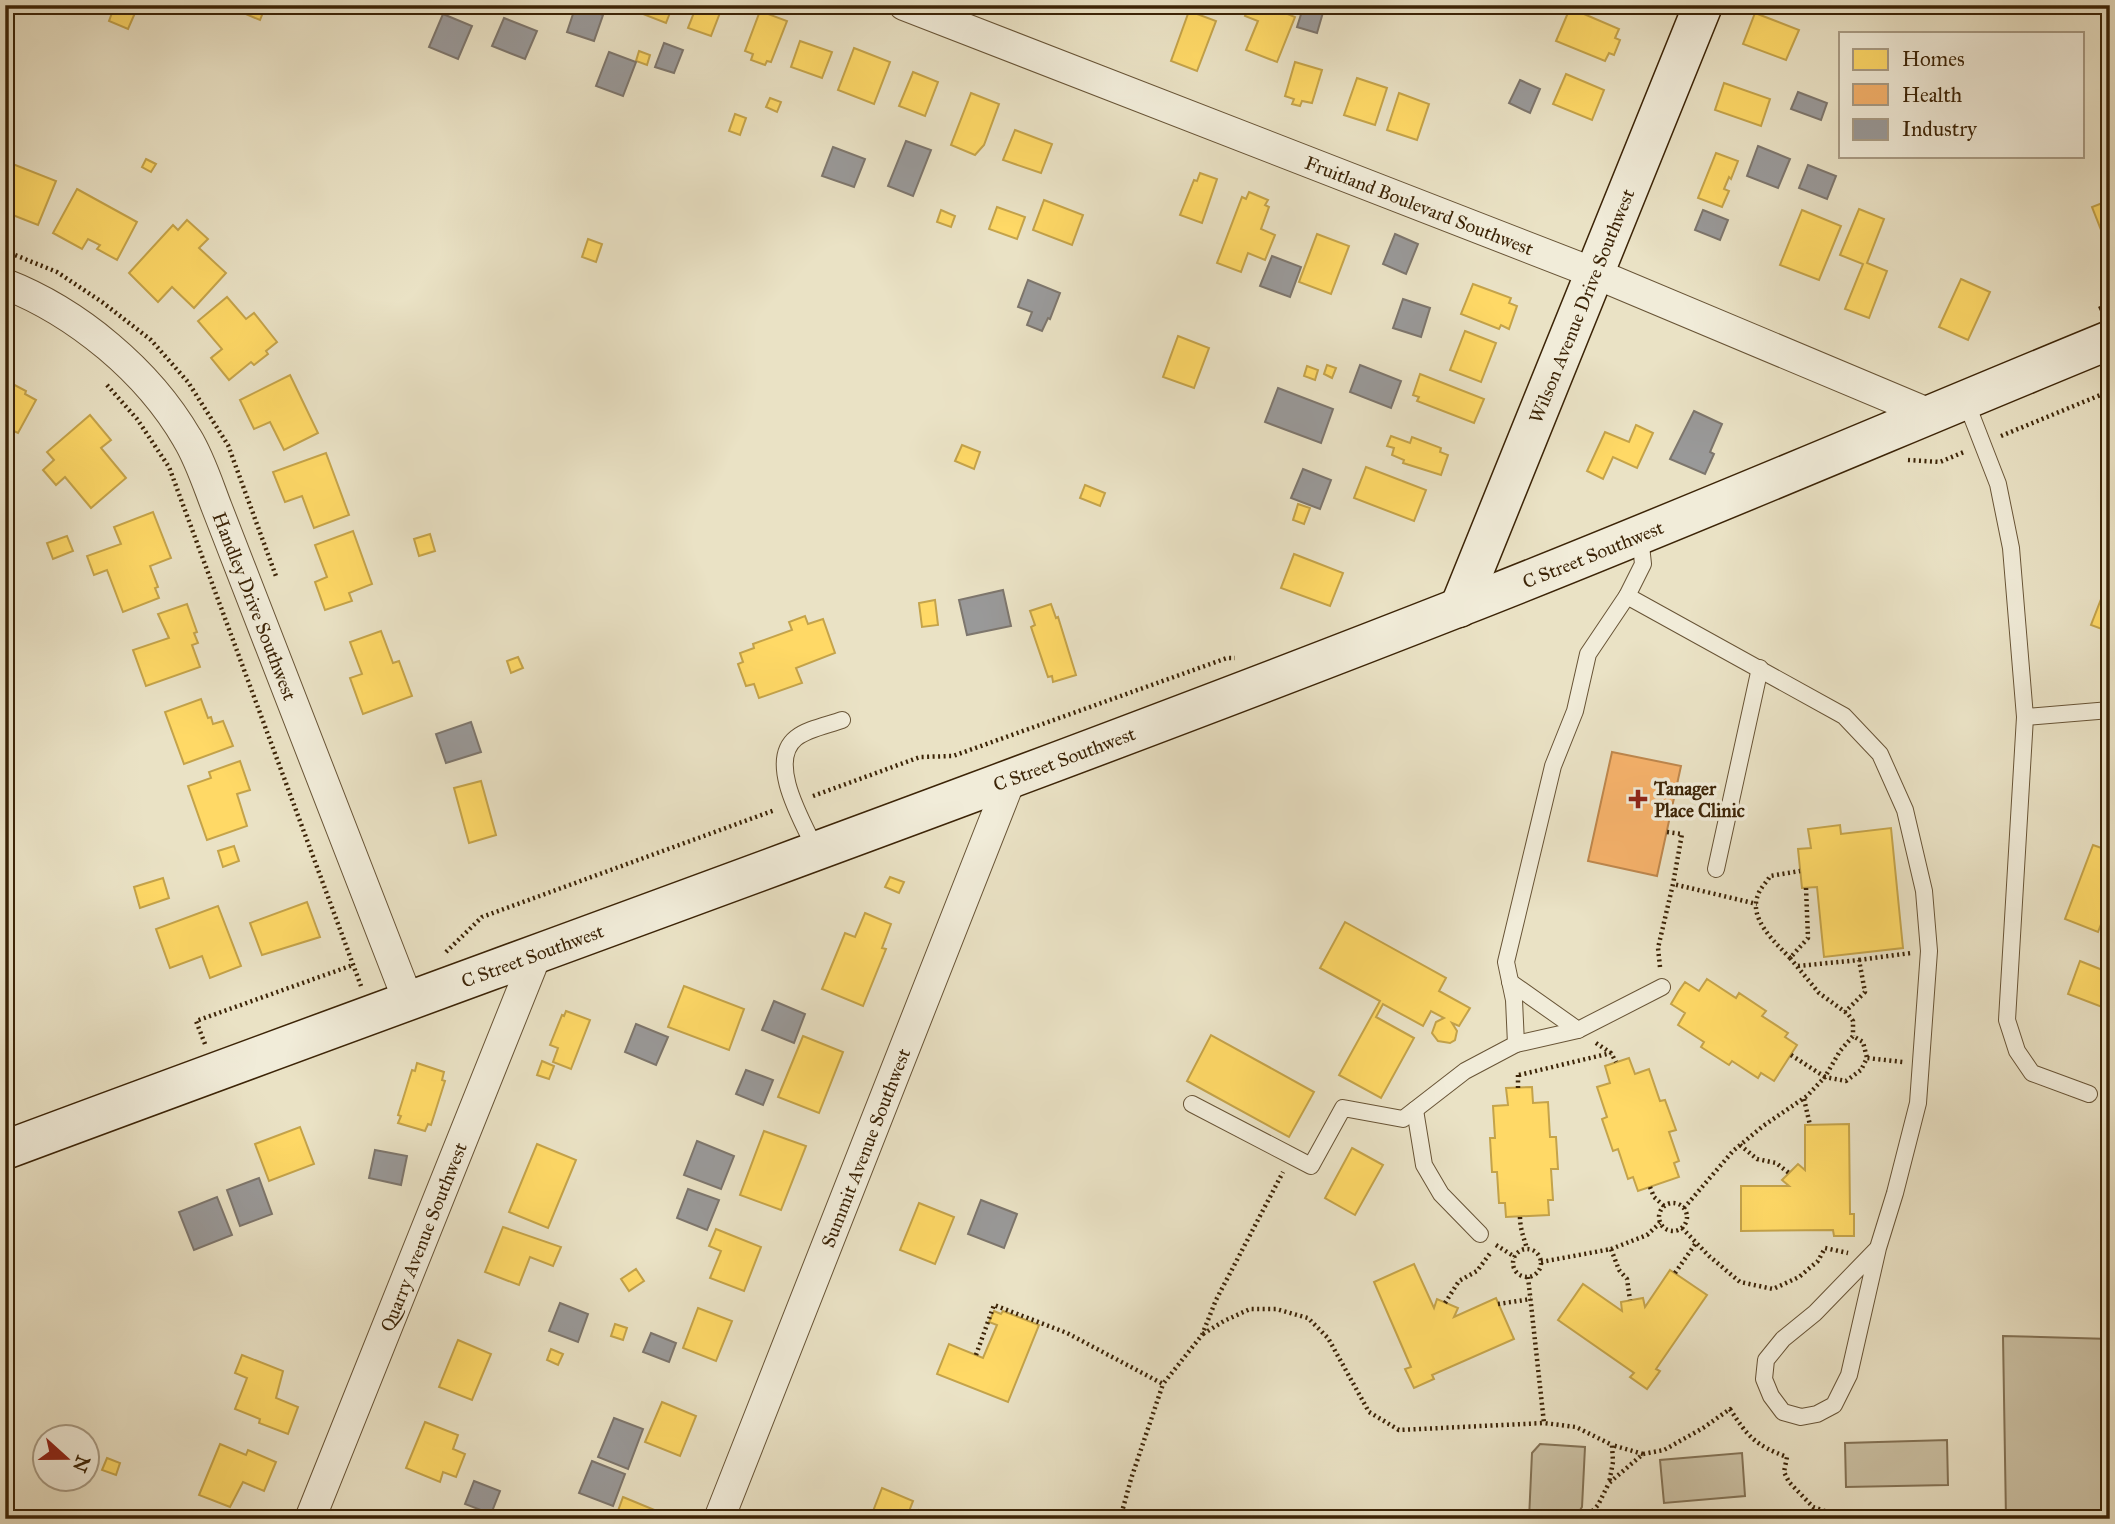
<svg xmlns="http://www.w3.org/2000/svg" width="2115" height="1524" font-family="'IM FELL Great Primer',serif">
<style>
.green{fill:#ccc2a5;stroke:#847356;stroke-width:2}
.homes{fill:#ffd966;stroke:#c4a34a;stroke-width:2}
.health{fill:#f6b26b;stroke:#be874d;stroke-width:2}
.industry{fill:#999;stroke:#7d766d;stroke-width:2}
.lines{fill:none;stroke-linecap:round;stroke-linejoin:round}
.lane-casing{stroke:#685436;stroke-width:18}
.street-casing{stroke:#685436;stroke-width:32}
.secondary-casing{stroke:#3c2407;stroke-width:41}
.path{stroke:#3c2407;stroke-width:4.5;stroke-dasharray:2 3.5;stroke-linecap:butt}
.lane{stroke:#f1ecd9;stroke-width:16}
.street{stroke:#f1ecd9;stroke-width:30}
.secondary{stroke:#f1ecd9;stroke-width:38}
.poi-dot{fill:#8f2418;stroke:#f1ecd9;stroke-width:2.5}
.labels{text-anchor:middle;dominant-baseline:central;stroke-width:7;stroke-linejoin:round;paint-order:stroke}
.street-label{font-size:19px;fill:#3c2407;stroke:#f1ecd9}
.poi-label{font-size:19px;font-weight:bold;fill:#3c2407;stroke:#f1ecd9;text-anchor:start}
</style>
<rect width="100%" height="100%" fill="#eae2c5"/>
<filter id="stains"><feTurbulence type="fractalNoise" baseFrequency=".00286" numOctaves="4"/><feColorMatrix values="0 0 0 0 .2 0 0 0 0 .09 0 0 0 0 .02 0 0 0 .5 -.17"/></filter>
<radialGradient id="worn" r=".72"><stop offset=".6" stop-color="#630" stop-opacity="0"/><stop offset="1" stop-color="#630" stop-opacity=".3"/></radialGradient>
<g class="green">
<polygon points="2003,1336 2110,1339 2110,1519 2006,1519"/>
<polygon points="1947,1440 1948,1485 1846,1487 1845,1443"/>
<polygon points="1540,1444 1585,1447 1582,1507 1574,1519 1529,1519 1532,1453"/>
<polygon points="1742,1453 1745,1496 1664,1503 1660,1460"/>
</g>
<g class="homes">
<polygon points="115,5 135,13 128,29 109,21"/>
<polygon points="244,5 266,5 260,20 241,12"/>
<polygon points="631,5 673,5 666,23 630,9"/>
<polygon points="697,5 723,5 711,36 688,28"/>
<polygon points="1249,5 1270,5 1270,7 1295,17 1277,62 1246,50 1258,21 1245,16"/>
<polygon points="1570,8 1619,29 1615,38 1620,40 1614,55 1609,53 1605,61 1556,41"/>
<polygon points="760,11 787,21 771,62 767,61 765,65 751,60 753,54 745,51"/>
<polygon points="1189,11 1216,21 1197,71 1171,61"/>
<polygon points="1755,13 1799,30 1786,60 1743,44"/>
<polygon points="800,41 832,52 822,78 791,67"/>
<polygon points="854,48 890,62 874,104 838,90"/>
<polygon points="639,51 650,55 647,65 636,61"/>
<polygon points="1295,62 1322,70 1312,103 1302,101 1300,106 1292,104 1294,99 1285,96"/>
<polygon points="913,72 938,82 925,116 899,106"/>
<polygon points="1566,74 1604,90 1592,120 1553,104"/>
<polygon points="1357,78 1387,88 1375,125 1344,115"/>
<polygon points="1724,83 1770,99 1761,126 1715,110"/>
<polygon points="971,93 999,104 984,145 975,155 951,145"/>
<polygon points="1399,93 1429,104 1417,140 1387,130"/>
<polygon points="770,98 781,102 777,112 766,107"/>
<polygon points="735,114 746,118 740,135 729,131"/>
<polygon points="1015,130 1052,144 1041,173 1003,160"/>
<polygon points="1716,153 1738,161 1731,179 1729,177 1724,189 1729,191 1722,207 1698,198"/>
<polygon points="146,159 156,164 151,172 142,167"/>
<polygon points="5,161 56,181 38,225 5,212"/>
<polygon points="1200,173 1217,179 1202,223 1180,215 1194,180 1197,181"/>
<polygon points="77,189 137,222 117,260 97,249 100,245 88,239 82,249 53,233"/>
<polygon points="1249,192 1268,200 1265,205 1269,207 1261,229 1275,235 1265,260 1248,253 1241,272 1217,263 1242,197 1246,199"/>
<polygon points="1044,200 1083,215 1072,245 1033,230"/>
<polygon points="2110,200 2110,244 2107,245 2092,207"/>
<polygon points="997,207 1025,217 1017,239 989,229"/>
<polygon points="1859,209 1884,219 1867,263 1887,271 1869,318 1845,309 1863,264 1840,255"/>
<polygon points="941,210 955,216 951,227 937,222"/>
<polygon points="1802,210 1841,226 1819,280 1780,265"/>
<polygon points="187,220 208,239 199,248 226,273 194,308 172,287 158,302 129,273 173,225 178,230"/>
<polygon points="1317,234 1349,246 1331,294 1299,282"/>
<polygon points="588,239 602,244 596,262 582,257"/>
<polygon points="1961,279 1990,292 1968,340 1939,327"/>
<polygon points="1473,284 1511,298 1509,303 1517,306 1509,329 1501,325 1499,329 1461,314"/>
<polygon points="227,297 246,319 254,313 277,342 266,351 268,354 254,365 251,362 229,380 211,358 222,349 198,321"/>
<polygon points="1465,331 1496,343 1481,382 1450,370"/>
<polygon points="1178,336 1209,348 1194,388 1163,377"/>
<polygon points="1327,365 1336,368 1332,378 1324,374"/>
<polygon points="1307,366 1318,370 1315,380 1304,376"/>
<polygon points="1420,374 1484,399 1474,423 1417,401 1419,397 1413,395"/>
<polygon points="290,375 318,433 284,450 270,422 254,429 240,400"/>
<polygon points="7,381 26,391 25,394 36,400 18,433 5,427"/>
<polygon points="90,415 111,440 101,448 126,478 91,508 65,477 56,485 43,470 54,460 47,452"/>
<polygon points="1636,425 1653,433 1637,468 1613,457 1603,479 1587,471 1605,432 1629,442"/>
<polygon points="1391,436 1410,443 1412,437 1441,448 1440,452 1448,455 1441,475 1403,463 1404,460 1392,455 1394,448 1387,446"/>
<polygon points="962,445 980,452 974,469 955,461"/>
<polygon points="326,453 349,515 314,528 302,496 285,502 273,472"/>
<polygon points="1366,467 1426,490 1414,521 1354,498"/>
<polygon points="1085,485 1105,493 1100,506 1080,498"/>
<polygon points="1298,504 1310,508 1304,524 1293,520"/>
<polygon points="153,512 171,558 150,566 158,587 155,588 159,598 123,612 107,570 94,575 87,556 121,544 114,527"/>
<polygon points="353,531 372,584 349,593 352,601 325,610 315,582 327,577 315,545"/>
<polygon points="430,534 435,551 419,556 414,539"/>
<polygon points="67,536 73,551 53,559 47,543"/>
<polygon points="1294,554 1343,573 1330,606 1281,588"/>
<polygon points="2110,576 2110,632 2091,625"/>
<polygon points="935,600 938,625 922,627 919,603"/>
<polygon points="187,604 197,632 194,633 198,643 192,645 200,667 146,686 133,650 169,638 158,614"/>
<polygon points="1051,604 1056,618 1058,617 1076,675 1053,682 1052,676 1048,677 1031,627 1035,625 1030,611"/>
<polygon points="805,616 808,624 823,619 835,653 796,668 802,683 759,698 754,684 746,686 738,664 743,662 740,653 754,648 753,644 792,630 789,622"/>
<polygon points="381,631 393,663 399,661 412,696 363,714 350,678 362,674 350,642"/>
<polygon points="518,657 523,668 511,673 507,661"/>
<polygon points="201,699 208,718 211,717 213,724 223,721 233,746 184,764 165,712"/>
<polygon points="240,761 250,790 237,794 247,826 207,840 188,786 211,778 209,772"/>
<polygon points="481,781 496,835 469,843 454,788"/>
<polygon points="1840,825 1841,834 1891,828 1903,948 1824,957 1817,887 1802,888 1798,849 1811,848 1808,829"/>
<polygon points="2093,845 2110,851 2110,901 2098,932 2065,919"/>
<polygon points="234,846 239,861 223,867 218,851"/>
<polygon points="890,877 904,882 899,893 885,887"/>
<polygon points="163,878 169,898 140,908 134,887"/>
<polygon points="307,902 320,937 262,955 250,923"/>
<polygon points="218,906 241,966 210,978 202,956 170,968 156,929"/>
<polygon points="865,913 891,924 882,948 886,949 863,1006 822,989 845,933 855,937"/>
<polygon points="1345,922 1446,978 1439,991 1470,1008 1459,1026 1452,1023 1457,1031 1455,1040 1450,1043 1438,1041 1432,1033 1436,1022 1444,1018 1431,1011 1423,1026 1383,1004 1376,1017 1414,1038 1381,1098 1339,1075 1380,1001 1320,968"/>
<polygon points="2080,961 2110,973 2110,1010 2068,994"/>
<polygon points="1707,979 1736,998 1739,993 1766,1011 1762,1016 1788,1033 1785,1037 1797,1045 1774,1081 1761,1073 1758,1078 1732,1061 1729,1065 1701,1047 1704,1042 1678,1025 1685,1013 1671,1004 1678,992 1685,982 1699,991"/>
<polygon points="684,986 744,1009 729,1050 668,1027"/>
<polygon points="566,1011 590,1020 571,1069 553,1062 558,1048 550,1045 562,1015 564,1016"/>
<polygon points="1211,1035 1314,1092 1289,1137 1187,1081"/>
<polygon points="803,1036 843,1052 819,1113 778,1097"/>
<polygon points="1629,1058 1635,1074 1649,1069 1660,1101 1665,1100 1676,1130 1669,1132 1679,1161 1674,1163 1679,1177 1638,1191 1633,1177 1628,1179 1618,1149 1613,1151 1602,1119 1607,1117 1597,1087 1610,1083 1605,1066"/>
<polygon points="542,1061 554,1066 549,1079 537,1075"/>
<polygon points="417,1063 444,1072 442,1080 445,1081 431,1125 428,1124 425,1131 398,1123 401,1116 398,1115 412,1070 415,1071"/>
<polygon points="1532,1087 1533,1103 1548,1102 1550,1137 1556,1137 1558,1169 1551,1169 1553,1200 1548,1200 1549,1215 1506,1217 1505,1203 1499,1203 1497,1172 1492,1172 1490,1138 1495,1138 1493,1106 1508,1105 1506,1088"/>
<polygon points="1849,1124 1850,1214 1854,1214 1854,1236 1834,1236 1833,1230 1741,1231 1741,1186 1789,1186 1782,1180 1798,1164 1805,1170 1805,1125"/>
<polygon points="300,1127 314,1164 269,1181 255,1144"/>
<polygon points="764,1131 806,1146 781,1210 740,1195"/>
<polygon points="537,1144 576,1160 548,1228 509,1212"/>
<polygon points="1352,1148 1383,1165 1355,1215 1325,1198"/>
<polygon points="919,1203 954,1217 935,1264 900,1250"/>
<polygon points="503,1227 561,1247 553,1266 530,1257 519,1285 485,1272"/>
<polygon points="716,1229 761,1247 744,1291 710,1278 721,1251 709,1246"/>
<polygon points="1414,1264 1434,1308 1437,1299 1458,1308 1454,1317 1496,1298 1514,1339 1432,1375 1434,1379 1414,1388 1405,1369 1411,1367 1374,1282"/>
<polygon points="636,1269 644,1281 629,1291 621,1279"/>
<polygon points="1670,1270 1707,1295 1656,1369 1660,1371 1647,1389 1630,1377 1634,1373 1558,1320 1583,1284 1622,1311 1621,1302 1643,1298 1645,1307"/>
<polygon points="698,1308 732,1321 716,1361 683,1348"/>
<polygon points="994,1311 1001,1314 1003,1311 1039,1325 1008,1402 937,1374 949,1344 983,1358 997,1325 989,1322"/>
<polygon points="615,1324 627,1328 623,1340 611,1336"/>
<polygon points="458,1340 491,1354 472,1400 439,1387"/>
<polygon points="551,1349 563,1354 558,1365 547,1360"/>
<polygon points="242,1355 283,1371 276,1398 298,1407 288,1434 259,1423 260,1419 235,1409 247,1378 235,1373"/>
<polygon points="662,1402 696,1416 680,1456 645,1442"/>
<polygon points="425,1422 458,1435 453,1449 465,1454 456,1477 443,1472 440,1482 406,1468"/>
<polygon points="220,1444 246,1455 248,1450 276,1462 264,1491 243,1482 230,1507 199,1495"/>
<polygon points="107,1458 120,1463 116,1475 102,1470"/>
<polygon points="882,1488 913,1501 908,1514 916,1517 919,1510 939,1519 870,1519"/>
<polygon points="623,1497 657,1511 653,1519 615,1519"/>
</g>
<polygon class="health" points="1612,752 1681,766 1657,876 1588,861"/>
<g class="industry">
<polygon points="576,5 603,15 594,41 567,32"/>
<polygon points="1304,5 1324,9 1317,33 1297,27"/>
<polygon points="443,14 472,26 458,59 429,47"/>
<polygon points="504,18 537,31 525,59 492,46"/>
<polygon points="664,43 683,50 674,73 655,67"/>
<polygon points="609,52 636,62 623,96 596,86"/>
<polygon points="1520,80 1540,89 1530,113 1509,103"/>
<polygon points="1798,92 1827,103 1821,120 1791,109"/>
<polygon points="906,141 931,150 913,196 888,186"/>
<polygon points="1758,146 1790,159 1778,188 1747,176"/>
<polygon points="833,147 865,159 854,187 822,176"/>
<polygon points="1808,165 1836,176 1827,199 1799,188"/>
<polygon points="1703,210 1728,220 1720,240 1695,230"/>
<polygon points="1395,234 1418,244 1406,274 1383,264"/>
<polygon points="1272,256 1301,267 1290,297 1260,286"/>
<polygon points="1028,280 1060,293 1050,319 1048,318 1042,331 1027,325 1032,312 1018,307"/>
<polygon points="1403,299 1430,308 1421,337 1393,328"/>
<polygon points="1360,365 1401,381 1391,408 1350,392"/>
<polygon points="1278,388 1333,409 1321,443 1265,422"/>
<polygon points="1694,411 1722,424 1710,452 1714,454 1705,474 1670,459"/>
<polygon points="1303,469 1331,480 1320,509 1291,498"/>
<polygon points="1003,590 1011,626 967,635 959,600"/>
<polygon points="471,722 481,752 446,763 436,734"/>
<polygon points="774,1001 805,1014 794,1043 762,1030"/>
<polygon points="636,1024 668,1037 656,1065 625,1052"/>
<polygon points="746,1070 773,1080 763,1105 736,1094"/>
<polygon points="697,1141 734,1156 721,1189 684,1175"/>
<polygon points="375,1150 407,1156 401,1185 369,1178"/>
<polygon points="259,1178 272,1214 240,1226 227,1190"/>
<polygon points="688,1189 719,1200 707,1230 677,1218"/>
<polygon points="217,1197 232,1235 194,1250 179,1212"/>
<polygon points="981,1200 1017,1214 1004,1248 968,1234"/>
<polygon points="560,1303 588,1314 578,1342 549,1331"/>
<polygon points="651,1333 676,1343 669,1362 643,1352"/>
<polygon points="614,1418 643,1429 628,1469 598,1457"/>
<polygon points="592,1461 625,1474 613,1506 579,1493"/>
<polygon points="474,1481 500,1491 491,1514 465,1504"/>
</g>
<g class="lines">
<defs>
<g id="lane">
<polyline points="1965,399 1998,484 2011,548 2025,717 2007,1020 2017,1051 2032,1073 2089,1094"/>
<polyline points="1640,536 1643,564 1627,596 1844,716 1880,754 1905,810 1924,891 1929,951 1918,1103 1895,1193 1878,1248 1815,1313 1783,1339 1766,1360 1764,1379 1771,1396 1783,1412 1801,1417 1817,1414 1834,1405 1849,1375 1878,1248"/>
<polyline points="2025,717 2110,710"/>
<path d="M 816,850 C 804,824 766,762 796,738 C 807,729 828,725 842,720"/>
<polyline points="1716,869 1760,668"/>
<polyline points="1510,982 1578,1030 1662,987"/>
<polyline points="1516,1044 1578,1030"/>
<polyline points="1192,1104 1311,1166 1343,1108 1403,1119 1465,1071 1516,1044 1514,1000 1506,962 1553,766 1575,711 1588,654 1627,596"/>
<polyline points="1415,1110 1424,1165 1441,1194 1480,1234"/>
</g>
<g id="street">
<path id="s1" d="M 904,5 L 1594,273 L 1930,414"/>
<path id="s2" d="M 5,284 C 77,312 148,371 187,438 C 200,459 208,485 217,508 L 408,1000"/>
<path id="s3" d="M 310,1519 L 537,953"/>
<path id="s4" d="M 719,1519 L 1011,778"/>
</g>
<g id="secondary">
<path id="s5" d="M 1459,608 L 1703,5"/>
<path id="s6" d="M 5,1150 C 490,969 978,796 1460,607 C 1678,522 1893,429 2110,340"/>
</g>
</defs>
<use href="#lane" class="lane-casing"/>
<use href="#street" class="street-casing"/>
<use href="#secondary" class="secondary-casing"/>
<g class="path">
<polyline points="5,251 57,272 102,302 151,340 188,382 228,445 277,579"/>
<polyline points="2099,309 2110,304"/>
<polyline points="107,385 137,419 169,467 361,986"/>
<polyline points="2001,436 2110,391"/>
<polyline points="1908,460 1940,462 1964,452"/>
<polyline points="813,796 920,757 953,756 1227,658 1235,658"/>
<polyline points="1667,832 1682,834 1673,884"/>
<polyline points="1806,888 1808,938 1790,958 1819,993 1848,1014 1853,1021 1853,1036"/>
<polyline points="446,952 482,917 775,810"/>
<path d="M 1790,958 C 1776,943 1748,919 1758,895 C 1760,888 1767,882 1770,876 L 1800,871"/>
<polyline points="1859,960 1911,953"/>
<polyline points="1798,966 1859,960 1865,992 1845,1012"/>
<polyline points="1660,967 1658,948 1673,884 1757,904"/>
<polyline points="1596,1043 1611,1053 1616,1062"/>
<polyline points="205,1044 196,1021 353,965"/>
<polyline points="1791,1055 1825,1077 1840,1051 1853,1036 1863,1042 1867,1058"/>
<polyline points="1519,1075 1611,1053"/>
<polyline points="1518,1088 1518,1073"/>
<polyline points="1804,1099 1810,1125"/>
<polyline points="1740,1145 1757,1159 1776,1163 1789,1173"/>
<polyline points="1650,1187 1654,1197 1664,1206"/>
<circle cx="1673" cy="1217" r="14"/>
<polyline points="1684,1208 1733,1151 1763,1126 1807,1096 1825,1077 1846,1081 1861,1070 1867,1058 1903,1062"/>
<path d="M 1520,1217 C 1520,1229 1524,1238 1527,1249"/>
<polyline points="1682,1228 1709,1256 1740,1282 1773,1289 1799,1277 1818,1261 1825,1248 1848,1253"/>
<polyline points="1496,1245 1515,1257"/>
<polyline points="1611,1249 1647,1235 1660,1223"/>
<circle cx="1527" cy="1263" r="14"/>
<polyline points="1541,1262 1611,1249 1619,1270 1627,1279 1630,1300"/>
<polyline points="1675,1273 1696,1243"/>
<polyline points="1528,1277 1544,1423 1576,1427 1612,1445"/>
<polyline points="1445,1303 1459,1281 1477,1271 1491,1252"/>
<polyline points="1498,1304 1531,1299"/>
<polyline points="1203,1334 1224,1321 1250,1309 1276,1309 1308,1318 1328,1338 1369,1412 1399,1430 1544,1423"/>
<polyline points="976,1355 994,1305 1067,1333 1163,1384 1202,1335 1216,1300 1283,1172"/>
<path d="M 1643,1454 L 1612,1445 L 1613,1462 L 1609,1483 L 1643,1454 L 1664,1450 L 1703,1428 L 1730,1409 C 1748,1437 1755,1445 1787,1457 L 1784,1472 L 1789,1482 L 1813,1507 L 1842,1517 L 1885,1519"/>
<polyline points="1120,1519 1131,1479 1163,1384"/>
<polyline points="1585,1519 1598,1505 1609,1483"/>
</g>
<use href="#lane" class="lane"/>
<use href="#street" class="street"/>
<use href="#secondary" class="secondary"/>
</g>
<path class="poi-dot" d="M1634.5 788.5h7v7h7v7h-7v7h-7v-7h-7v-7h7z"/>
<g class="labels">
<g class="street-label">
<text stroke="none"><textPath href="#s1" startOffset="553">Fruitland Boulevard Southwest</textPath></text>
<text stroke="none"><textPath href="#s5" startOffset="326">Wilson Avenue Drive Southwest</textPath></text>
<text stroke="none"><textPath href="#s6" startOffset="1696">C Street Southwest</textPath></text>
<text stroke="none"><textPath href="#s2" startOffset="424">Handley Drive Southwest</textPath></text>
<text stroke="none"><textPath href="#s6" startOffset="1129">C Street Southwest</textPath></text>
<text stroke="none"><textPath href="#s6" startOffset="562">C Street Southwest</textPath></text>
<text stroke="none"><textPath href="#s4" startOffset="399">Summit Avenue Southwest</textPath></text>
<text stroke="none"><textPath href="#s3" startOffset="304">Quarry Avenue Southwest</textPath></text>
</g>
<g class="poi-label">
<text x="1654" y="788">Tanager<tspan x="1654" dy="22">Place Clinic</tspan></text>
</g>
</g>
<rect width="2115" height="1524" fill="none" stroke="#eae2c5" stroke-width="28"/>
<rect x="7" y="7" width="2101" height="1510" fill="none" stroke="#3c2407" stroke-width="3.5"/>
<rect x="14" y="14" width="2087" height="1496" fill="none" stroke="#3c2407" stroke-width="2"/>
<rect x="1839" y="32" width="245" height="126" fill="#f1ecd9" stroke="#a99c85" stroke-width="2"/>
<rect x="1853" y="49" width="35" height="21" fill="#ffd966" stroke="#a99c85" stroke-width="2"/>
<text x="1902" y="66" font-size="21" fill="#3c2407">Homes</text>
<rect x="1853" y="84" width="35" height="21" fill="#f6b26b" stroke="#a99c85" stroke-width="2"/>
<text x="1902" y="102" font-size="21" fill="#3c2407">Health</text>
<rect x="1853" y="119" width="35" height="21" fill="#999999" stroke="#a99c85" stroke-width="2"/>
<text x="1902" y="136" font-size="21" fill="#3c2407">Industry</text>
<g transform="translate(66 1458) rotate(111)"><circle r="33" fill="#f1ecd9" stroke="#a99c85" stroke-width="2"/>
<path d="M0-5L12 26L0 18L-12 26Z" fill="#8f2418"/>
<text y="-10" font-size="19" font-weight="bold" text-anchor="middle" fill="#3c2407">N</text>
</g>
<rect width="100%" height="100%" filter="url(#stains)"/>
<rect width="100%" height="100%" fill="url(#worn)"/>
</svg>
